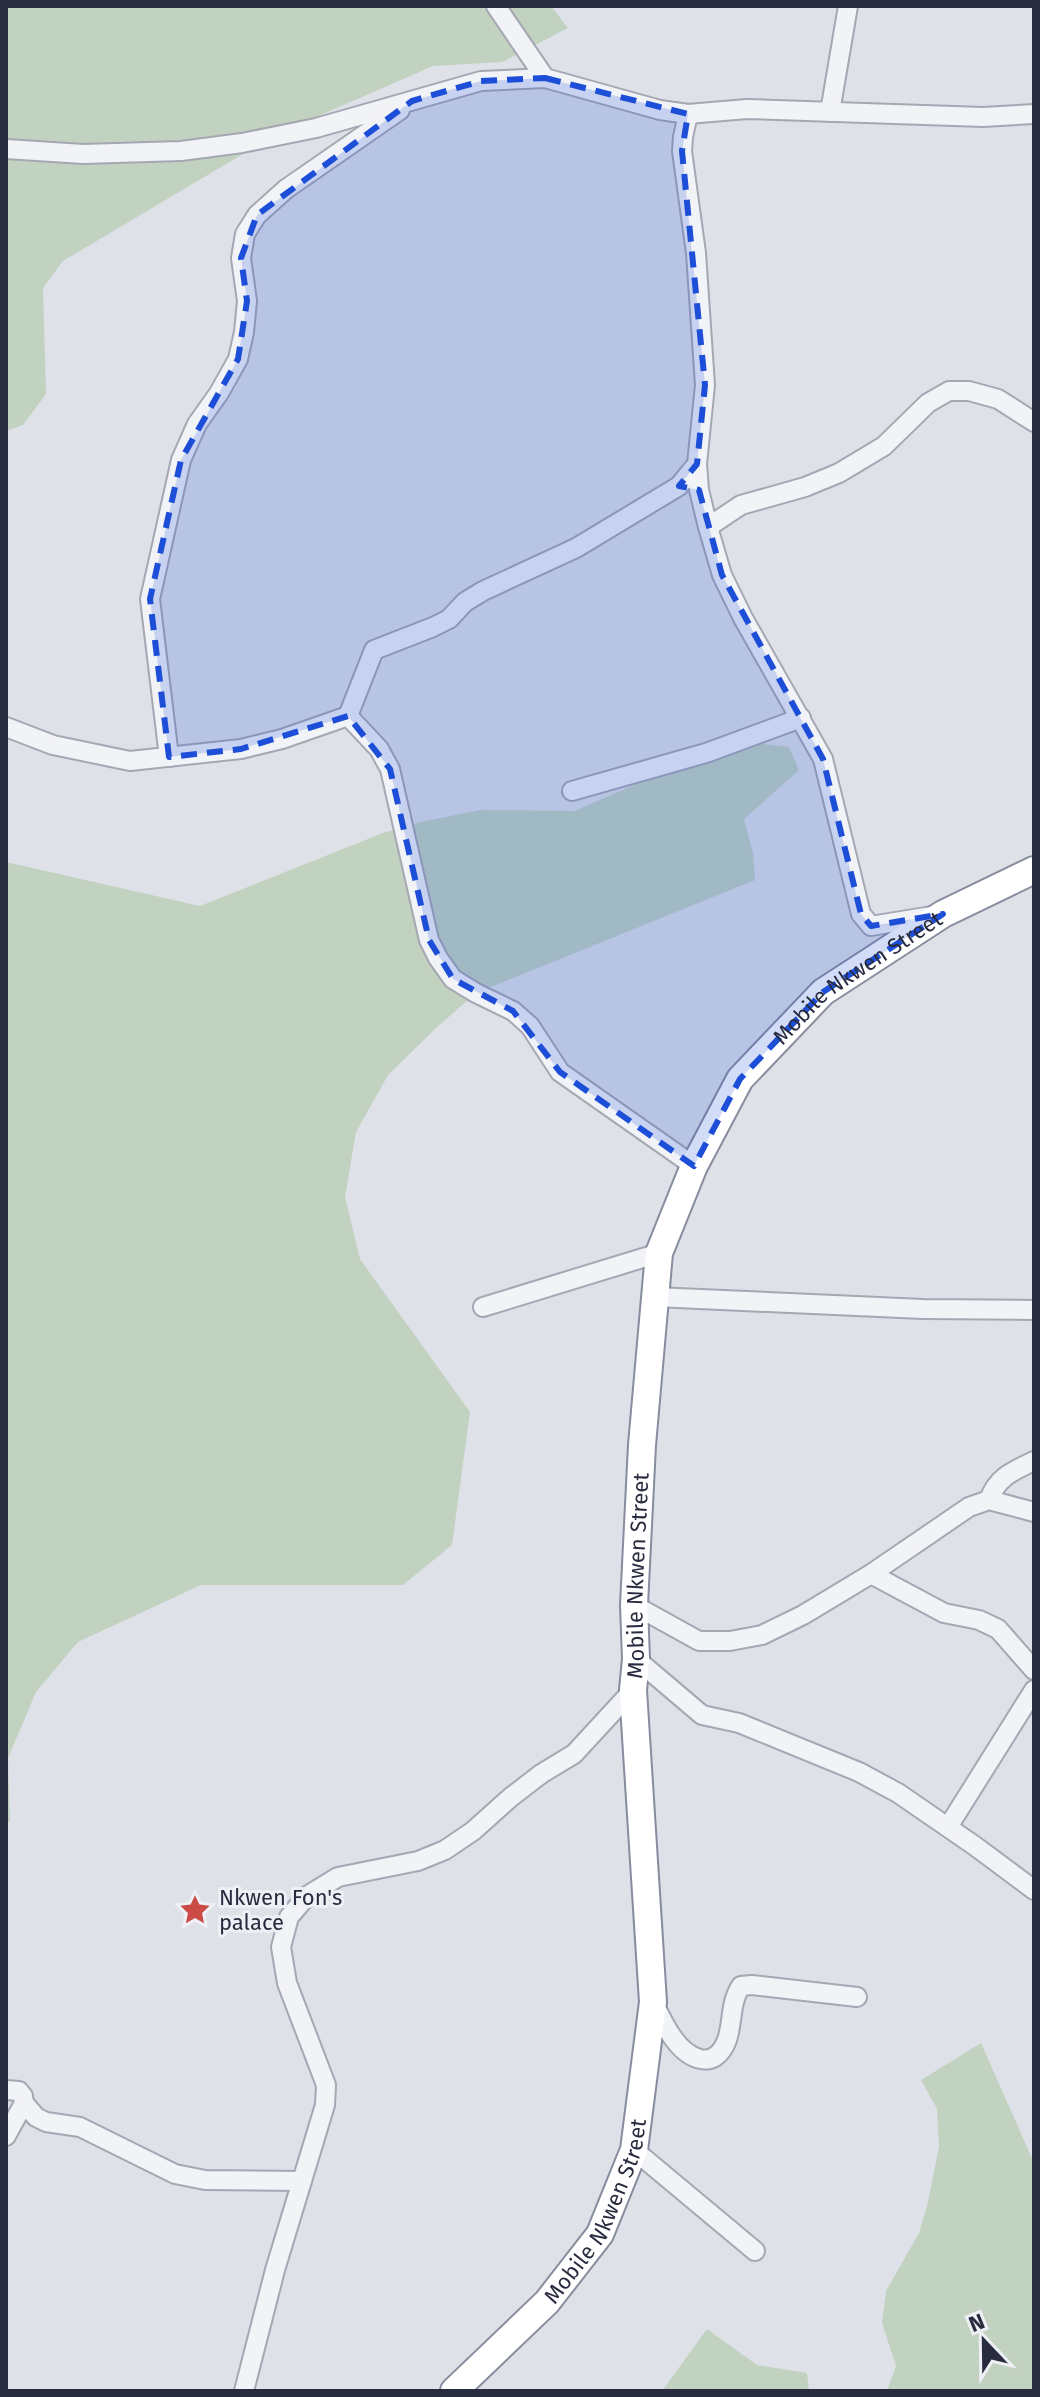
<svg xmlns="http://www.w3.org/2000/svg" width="1040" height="2397" font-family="'Fira Sans',sans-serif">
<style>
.green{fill:#c2d2c1}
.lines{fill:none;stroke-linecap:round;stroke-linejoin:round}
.minor-casing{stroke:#a5a7b2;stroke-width:22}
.highway-casing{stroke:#878c9e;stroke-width:30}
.minor{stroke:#f2f3f7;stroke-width:18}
.highway{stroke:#fff;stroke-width:26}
.marked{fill:#1d4ed8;fill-opacity:0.2;stroke:#1d4ed8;stroke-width:6;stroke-dasharray:16 10;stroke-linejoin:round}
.labels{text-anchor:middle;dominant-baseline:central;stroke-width:6;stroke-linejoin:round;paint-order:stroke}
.street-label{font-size:22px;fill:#292c3f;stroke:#eff0f6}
.poi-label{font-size:22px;fill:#292c3f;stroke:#eff0f6;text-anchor:start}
</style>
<rect width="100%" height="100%" fill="#dfe1e8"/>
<g class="green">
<polygon points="6,6 551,6 568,28 502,62 433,66 275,135 63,261 43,288 46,394 23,425 6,431"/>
<polygon points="741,741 789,747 799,770 744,819 753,853 755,880 476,993 435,1029 388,1075 356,1132 345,1197 360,1259 470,1412 452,1545 403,1585 201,1585 78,1642 36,1692 8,1758 10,1821 6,1824 6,862 200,906 383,833 421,822 481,810 575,811 706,753"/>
<polygon points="981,2043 1034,2163 1034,2391 887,2391 896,2366 882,2323 886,2291 919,2233 927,2206 939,2147 937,2109 921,2080"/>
<polygon points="707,2329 757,2365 807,2373 809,2391 662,2391"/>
</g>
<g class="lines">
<defs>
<g id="minor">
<polyline points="496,6 545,78"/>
<polyline points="830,112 848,6"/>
<polyline points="688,114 683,137 682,151 696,253 705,385 697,464 699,490 708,527 722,575 743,618 823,759 861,914 871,926 932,916"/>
<polyline points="6,149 83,154 181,151 242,143 316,128 481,81 545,78 660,110 688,114 747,109 983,117 1034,114"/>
<polyline points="708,527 741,505 805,487 839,473 884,446 928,403 949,391 969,391 998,399 1034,422"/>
<polyline points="348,716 379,749 390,769 429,940 438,958 453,979 476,993 513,1011 530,1026 560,1072 694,1166"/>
<polyline points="348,716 374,650 433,627 449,619 465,602 483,591 576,548 679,486 697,464"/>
<polyline points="6,727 53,745 130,761 241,749 282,739 348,716"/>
<polyline points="169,757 150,599 181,460 197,424 219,393 238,359 244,332 247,301 241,258 245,234 257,215 286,189 400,110"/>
<polyline points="572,791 706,753 801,718"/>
<polyline points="655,1297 923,1309 1034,1310"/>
<polyline points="483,1307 659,1253"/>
<path d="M 989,1500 C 997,1477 1013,1471 1034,1461"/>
<polyline points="871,1574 944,1613 979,1620 998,1629 1034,1670"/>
<polyline points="634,1605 699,1641 730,1641 762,1635 803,1615 871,1574 969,1507 989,1500 1034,1512"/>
<polyline points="636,1659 702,1715 739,1723 859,1772 898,1793 975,1846 1034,1890"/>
<polyline points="948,1827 1034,1690"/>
<path d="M 653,2002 C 659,2013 664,2025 671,2035 C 686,2058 714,2074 727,2040 C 733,2022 730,2002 741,1986 L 752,1985 L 857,1997"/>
<polyline points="6,2090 19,2091 23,2096 24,2103 36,2117 46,2122 80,2127 175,2174 205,2180 302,2181"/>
<polyline points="6,2136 24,2103"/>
<polyline points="634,2150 755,2251"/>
<polyline points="244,2391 275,2270 325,2105 326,2085 287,1983 281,1947 289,1917 307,1896 338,1877 418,1861 445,1850 473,1831 511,1797 541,1774 574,1754 633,1690"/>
</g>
<g id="highway">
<path id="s1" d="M 454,2391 L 547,2302 L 600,2234 L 634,2150 L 653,2002 L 633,1690 L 636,1659 L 634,1605 L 642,1445 L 659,1253 L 694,1166 L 740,1079 L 823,992 L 943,914 L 1034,870"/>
</g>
</defs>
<use href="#minor" class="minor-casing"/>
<use href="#highway" class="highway-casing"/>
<use href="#minor" class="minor"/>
<use href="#highway" class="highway"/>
</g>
<path class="marked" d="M 545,78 L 688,114 L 682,151 L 705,385 L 697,464 L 679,486 L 699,490 L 722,575 L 823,759 L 861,914 L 871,926 L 943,914 L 823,992 L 740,1079 L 694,1166 L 560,1072 L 513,1011 L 453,979 L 429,940 L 390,769 L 348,716 L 241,749 L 169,757 L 150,599 L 181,460 L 238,359 L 247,301 L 241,258 L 257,215 L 412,101 L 481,81 Z"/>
<defs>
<symbol id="sight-bare" viewBox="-9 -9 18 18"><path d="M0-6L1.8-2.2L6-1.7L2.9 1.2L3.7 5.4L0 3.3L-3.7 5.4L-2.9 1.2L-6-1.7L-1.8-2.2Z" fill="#cb4c47" stroke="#eff0f6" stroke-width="2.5" paint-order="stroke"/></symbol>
</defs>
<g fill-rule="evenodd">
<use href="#sight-bare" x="173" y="1888" width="44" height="44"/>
</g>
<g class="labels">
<g class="street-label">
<text stroke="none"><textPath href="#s1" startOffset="1554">Mobile Nkwen Street</textPath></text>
<text stroke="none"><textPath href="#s1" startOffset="882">Mobile Nkwen Street</textPath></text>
<text stroke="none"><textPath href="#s1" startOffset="234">Mobile Nkwen Street</textPath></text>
</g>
<g class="poi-label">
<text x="219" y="1897">Nkwen Fon's<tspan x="219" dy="25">palace</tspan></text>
</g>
</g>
<rect width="1040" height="2397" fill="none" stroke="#292c3f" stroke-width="16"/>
<g transform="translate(984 2341) rotate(338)" stroke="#eff0f6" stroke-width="6" paint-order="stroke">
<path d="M0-6L14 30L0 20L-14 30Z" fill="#292c3f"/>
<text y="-12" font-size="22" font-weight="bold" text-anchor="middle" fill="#292c3f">N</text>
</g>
</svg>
